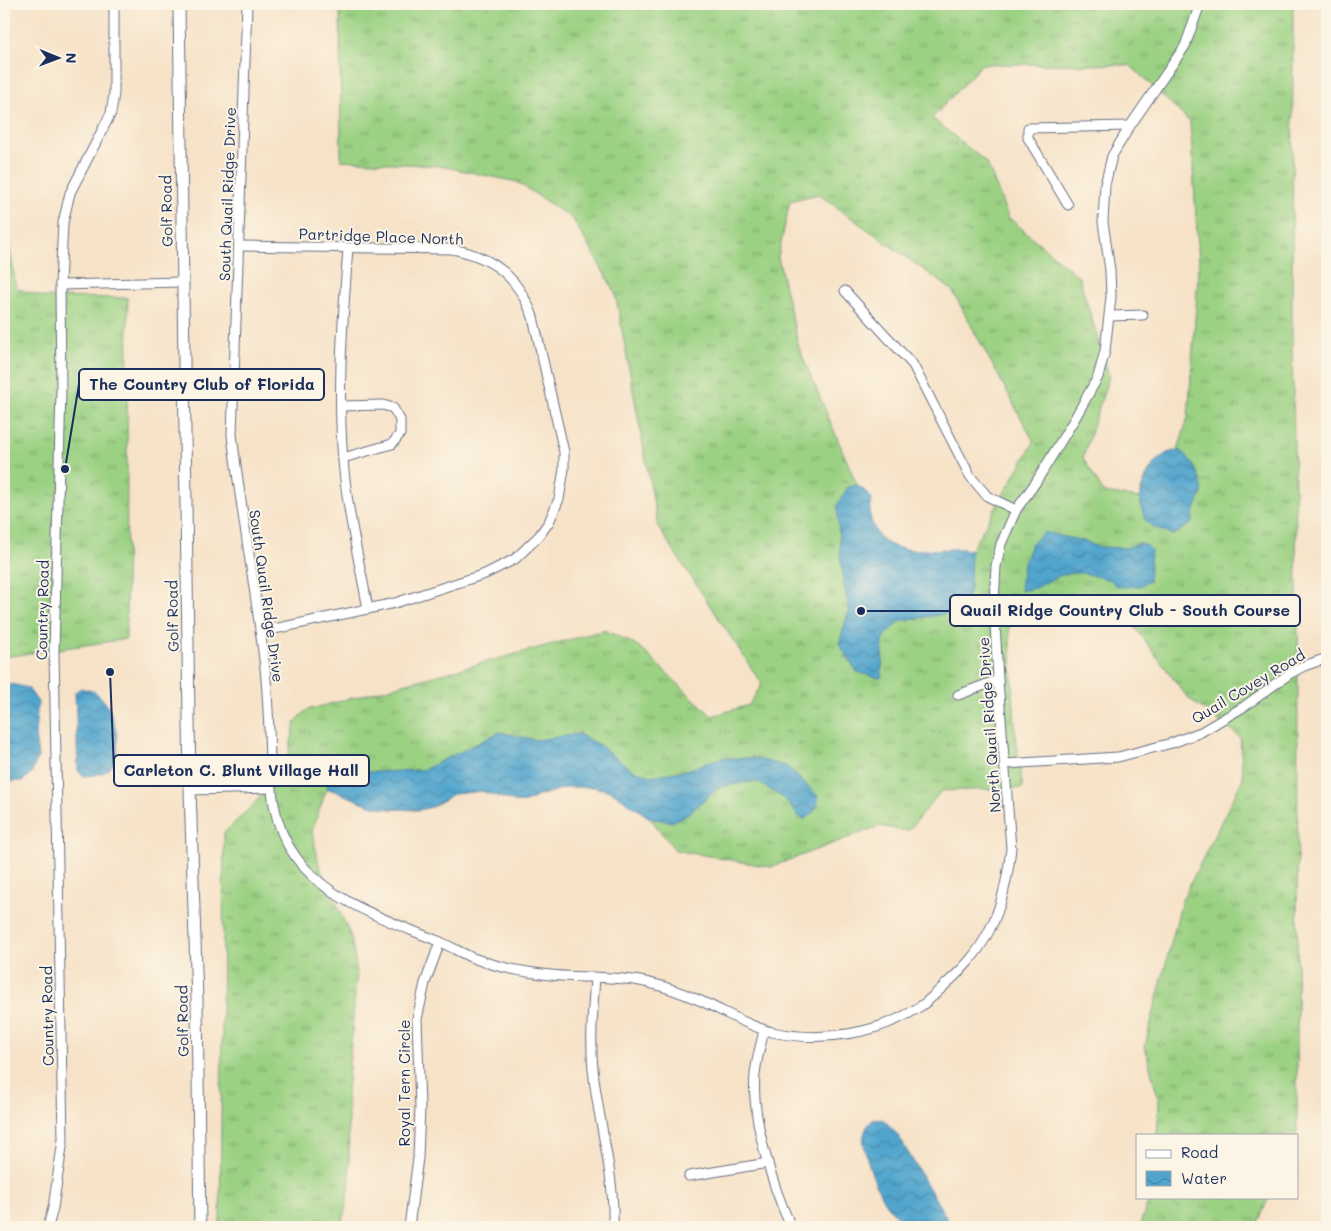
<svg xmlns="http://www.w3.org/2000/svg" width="1331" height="1231" font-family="Mali,sans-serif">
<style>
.grass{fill:url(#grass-tufts);stroke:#5b8070;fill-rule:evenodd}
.water{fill:url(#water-waves);stroke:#366a96}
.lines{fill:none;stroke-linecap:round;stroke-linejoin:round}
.minor-casing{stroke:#686e83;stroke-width:11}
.tertiary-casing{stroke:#686e83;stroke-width:13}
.minor{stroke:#fff;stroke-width:9}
.tertiary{stroke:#fff;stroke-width:11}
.labels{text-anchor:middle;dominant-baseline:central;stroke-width:4;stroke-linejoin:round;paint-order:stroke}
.street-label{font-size:15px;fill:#1b2f5e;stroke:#fcf5e5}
.leader{fill:none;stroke:#1b2f5e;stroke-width:2}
.callout-dot{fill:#1b2f5e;stroke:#fcf5e5;stroke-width:2}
.callout{fill:#fcf5e5;stroke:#1b2f5e;stroke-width:2}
.callout-label{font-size:16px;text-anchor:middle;font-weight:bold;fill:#1b2f5e}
</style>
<defs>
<pattern id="grass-tufts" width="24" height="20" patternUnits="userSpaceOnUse" patternTransform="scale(1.25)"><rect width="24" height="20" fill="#9bd183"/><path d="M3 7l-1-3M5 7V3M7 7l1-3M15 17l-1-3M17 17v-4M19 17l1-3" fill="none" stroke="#7eaa6e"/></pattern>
<pattern id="water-waves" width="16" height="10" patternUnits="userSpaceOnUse" patternTransform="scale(1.25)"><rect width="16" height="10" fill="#51a5cd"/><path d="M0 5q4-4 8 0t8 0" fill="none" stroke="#4287aa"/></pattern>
</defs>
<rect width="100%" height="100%" fill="#fcf5e5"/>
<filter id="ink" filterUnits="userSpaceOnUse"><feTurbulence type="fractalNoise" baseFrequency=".02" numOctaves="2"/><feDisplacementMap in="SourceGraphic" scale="10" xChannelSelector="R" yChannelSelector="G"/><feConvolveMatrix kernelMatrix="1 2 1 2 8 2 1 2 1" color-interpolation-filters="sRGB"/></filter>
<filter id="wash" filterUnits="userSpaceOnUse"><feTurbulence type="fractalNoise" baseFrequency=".0096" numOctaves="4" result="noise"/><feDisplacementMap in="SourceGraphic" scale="20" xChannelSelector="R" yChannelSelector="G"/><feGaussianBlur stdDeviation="1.12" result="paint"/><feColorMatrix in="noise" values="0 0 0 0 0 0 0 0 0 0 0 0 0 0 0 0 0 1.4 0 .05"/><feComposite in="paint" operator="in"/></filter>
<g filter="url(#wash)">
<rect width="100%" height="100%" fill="#f6e2c7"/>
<g class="grass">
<path d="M 340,4 L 1293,4 L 1292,341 L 1298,637 L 1297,1132 L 1296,1135 L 1157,1135 L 1159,1102 L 1145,1046 L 1182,900 L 1243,778 L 1240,737 L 1187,697 L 1129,619 L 1099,594 L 1008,603 L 1016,742 L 1023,788 L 941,791 L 908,831 L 879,826 L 771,867 L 675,850 L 650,818 L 611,791 L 594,787 L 568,787 L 538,796 L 525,802 L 515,802 L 482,791 L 453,794 L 432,807 L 419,810 L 390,809 L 370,805 L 327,788 L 312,831 L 319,865 L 351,937 L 357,972 L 347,1092 L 350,1183 L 342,1227 L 220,1227 L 224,833 L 252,806 L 286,768 L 295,722 L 307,710 L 605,630 L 638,646 L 712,716 L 749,705 L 762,684 L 658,527 L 615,292 L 573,219 L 517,182 L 440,166 L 341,160 ZM 982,64 L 1130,65 L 1190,122 L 1199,263 L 1188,417 L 1178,450 C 1153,457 1145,474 1139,498 L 1104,493 L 1083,458 L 1109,376 L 1079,277 L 1008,217 L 987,163 L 932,118 ZM 818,194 L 952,290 L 1034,442 L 971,550 C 944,546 892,561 876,532 C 869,518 869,515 872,499 L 864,490 L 857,485 L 799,348 L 778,257 L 790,201 Z"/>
<polygon points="4,209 16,288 43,297 128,298 126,639 4,657"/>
<polygon points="1150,1197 1269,1197 1256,1227 1139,1227"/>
</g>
<g class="water">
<path d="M 1178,450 C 1190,454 1204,481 1202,494 C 1201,498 1198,501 1197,505 C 1194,511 1193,518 1191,524 L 1173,535 L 1153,527 L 1145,520 L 1139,498 L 1146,477 L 1155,462 L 1167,453 Z"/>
<path d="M 857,485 L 864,490 L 872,499 C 869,515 869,518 876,532 C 892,561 944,545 971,550 L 970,590 L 965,603 L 951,613 L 900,621 L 886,634 L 883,642 L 882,677 L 879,678 L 857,672 L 839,644 L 849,610 L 844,585 L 840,551 L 837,505 L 848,487 Z"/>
<polygon points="1044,532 1087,542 1098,547 1128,548 1138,543 1146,545 1151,550 1149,581 1140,586 1120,587 1115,585 1111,580 1083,573 1071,573 1059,576 1035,588 1020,591 1022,568 1031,544"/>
<polygon points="11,684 28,688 38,702 35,734 38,757 31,774 22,781 4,781 4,697 5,688"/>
<path d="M 81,688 C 86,690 93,690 96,693 C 114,705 126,752 110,768 C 103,775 93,775 84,776 L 78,771 L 75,692 Z"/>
<path d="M 500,732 L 536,740 L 579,734 L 599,745 L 631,769 L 651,776 L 687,770 L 720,758 L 753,758 L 786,766 L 818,796 C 818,809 815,812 804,819 L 798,816 L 785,799 L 756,781 L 719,787 L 689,813 L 672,822 L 650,818 L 611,791 L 594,787 L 568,787 L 538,796 L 525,802 L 515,802 L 482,791 L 453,794 L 432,807 L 419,810 L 390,809 L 370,805 L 327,788 L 328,771 L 377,772 L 423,770 Z"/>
<path d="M 877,1118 L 882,1119 L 887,1123 L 899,1137 L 952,1227 L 907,1227 C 900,1219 892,1212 886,1204 C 878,1194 865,1157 864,1144 C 862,1135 867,1121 877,1118 Z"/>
</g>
</g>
<g filter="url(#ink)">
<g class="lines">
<defs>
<g id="minor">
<path d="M 247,4 L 232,435 C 241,510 255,585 264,660 C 267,683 268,707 269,731 C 271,774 268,819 295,856 C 328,902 387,920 438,941 C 450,946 461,953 473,958 C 494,966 519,971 542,974 C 577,979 611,975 645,982 C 664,986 683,993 701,1001 C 724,1011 747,1026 772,1032 C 822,1043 879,1034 921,1006 C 930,1000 938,991 946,984 C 964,968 979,952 990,929 C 1003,904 1008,876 1011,848 L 998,680 L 994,603 L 996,566 L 1001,544 L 1016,510 L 1036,482 L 1075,418 L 1098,377 L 1105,351 L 1111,297 L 1110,270 L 1103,222 L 1105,185 L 1112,156 L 1130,126 L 1185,46 L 1200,4"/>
<polyline points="1068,205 1028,138 1028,128 1130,126"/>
<path d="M 239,246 L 452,249 C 494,257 518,277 533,317 L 564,452 L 564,469 L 559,499 L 549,522 L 539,536 L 515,559 L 485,574 L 395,603 L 279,628 L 260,631"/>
<path d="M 348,248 C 343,318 337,389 343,460 C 347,510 359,560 368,609"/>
<polyline points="60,285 182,282"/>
<polyline points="845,291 913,365 970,476 987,496 1016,510"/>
<polyline points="1110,316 1143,315"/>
<polyline points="341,406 383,405 393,408 400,420 400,434 392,444 343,458"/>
<polyline points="958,695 998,680"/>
<polyline points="244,763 248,775 245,789"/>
<polyline points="190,764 270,763"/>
<polyline points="1005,764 1118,757 1172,743 1201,732 1245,706 1289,674 1304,666 1327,658"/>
<polyline points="190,790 271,788"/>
<path d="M 595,978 C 593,1008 590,1039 593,1069 C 598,1123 615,1172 613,1227"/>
<path d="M 764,1030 C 761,1045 756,1060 755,1075 C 751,1119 773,1187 791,1227"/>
<polyline points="689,1176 768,1163"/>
<polyline points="48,1227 53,1208 63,1140 54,651 61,390 60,285 63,223 70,193 111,113 114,94 114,4"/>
<polyline points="409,1227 418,1158 420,1108 417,1019 425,983 440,942"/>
</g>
<polyline id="tertiary" points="179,4 190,790 197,1000 200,1227"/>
</defs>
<use href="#minor" class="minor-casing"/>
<use href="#tertiary" class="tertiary-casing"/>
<use href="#minor" class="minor"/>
<use href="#tertiary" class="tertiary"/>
</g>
</g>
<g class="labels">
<g class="street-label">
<text transform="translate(227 194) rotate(-88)">South Quail Ridge Drive</text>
<text transform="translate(166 211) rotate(-91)">Golf Road</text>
<text transform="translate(381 236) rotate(2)">Partridge Place North</text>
<text transform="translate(267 596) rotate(82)">South Quail Ridge Drive</text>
<text transform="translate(42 610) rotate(-89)">Country Road</text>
<text transform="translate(172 616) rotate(-91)">Golf Road</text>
<text transform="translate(1248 686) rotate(-31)">Quail Covey Road</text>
<text transform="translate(989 725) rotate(-94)">North Quail Ridge Drive</text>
<text transform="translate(47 1016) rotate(-91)">Country Road</text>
<text transform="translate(182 1021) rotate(-91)">Golf Road</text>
<text transform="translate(404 1083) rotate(-90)">Royal Tern Circle</text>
</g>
</g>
<path class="leader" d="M65 469L79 384M861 611L950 611M110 672L114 770"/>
<g class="callout-dot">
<circle cx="65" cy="469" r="5"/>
<circle cx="861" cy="611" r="5"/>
<circle cx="110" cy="672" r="5"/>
</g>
<g class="callout">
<rect x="79" y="369" width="245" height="31" rx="5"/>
<rect x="950" y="595" width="350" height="31" rx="5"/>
<rect x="114" y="755" width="255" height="31" rx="5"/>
</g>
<g class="callout-label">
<text x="202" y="390">The Country Club of Florida</text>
<text x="1125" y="616">Quail Ridge Country Club - South Course</text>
<text x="241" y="776">Carleton C. Blunt Village Hall</text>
</g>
<rect width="1331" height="1231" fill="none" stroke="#fcf5e5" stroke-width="20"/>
<rect x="1136" y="1134" width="162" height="65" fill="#fcf5e5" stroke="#a2a6af"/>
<rect x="1146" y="1150" width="25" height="8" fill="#ffffff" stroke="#a2a6af"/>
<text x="1181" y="1158" font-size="15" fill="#1b2f5e">Road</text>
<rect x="1146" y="1171" width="25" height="15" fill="url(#water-waves)" stroke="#a2a6af"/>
<text x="1181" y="1184" font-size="15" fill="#1b2f5e">Water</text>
<g transform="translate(58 58) rotate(91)" stroke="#fcf5e5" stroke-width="4" paint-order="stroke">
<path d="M0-4L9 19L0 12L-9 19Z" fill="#1b2f5e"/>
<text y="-8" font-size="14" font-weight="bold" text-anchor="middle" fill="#1b2f5e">N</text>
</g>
</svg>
